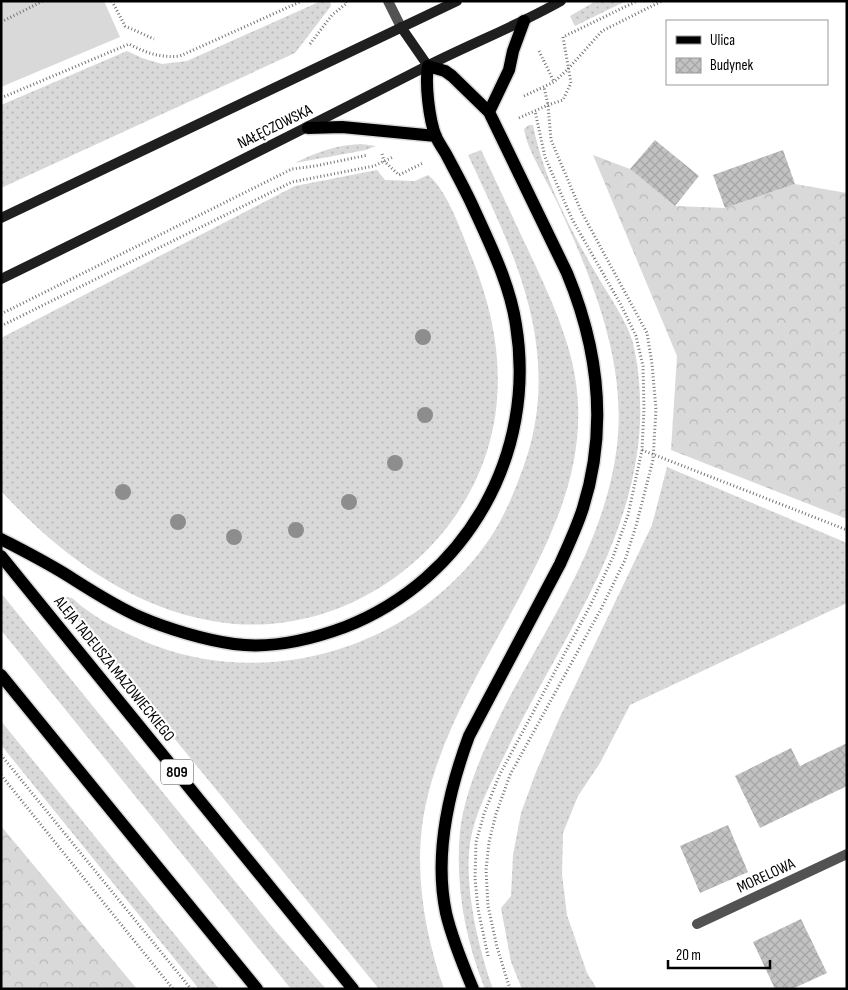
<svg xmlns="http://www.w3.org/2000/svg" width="848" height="990" font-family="'Sofia Sans Condensed',sans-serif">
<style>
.grass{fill:url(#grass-dots)}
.forest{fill:url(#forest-crowns)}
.garden{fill:#d9d9d9}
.building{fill:url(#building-cross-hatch)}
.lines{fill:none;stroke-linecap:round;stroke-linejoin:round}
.primary-casing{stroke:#dbdbdb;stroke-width:15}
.path{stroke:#747474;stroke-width:3;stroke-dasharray:1 2.5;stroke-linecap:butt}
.street{stroke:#525252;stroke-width:10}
.secondary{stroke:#1f1f1f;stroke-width:10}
.primary{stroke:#000;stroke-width:12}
.tree{fill:#8d8d8d}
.labels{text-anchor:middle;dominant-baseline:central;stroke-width:4.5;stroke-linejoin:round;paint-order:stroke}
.shield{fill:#fff;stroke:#4c4c4c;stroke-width:1}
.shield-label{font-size:15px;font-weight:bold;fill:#000}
.street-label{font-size:16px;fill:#000;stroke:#fff}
</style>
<defs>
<pattern id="grass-dots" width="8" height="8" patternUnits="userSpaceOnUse" patternTransform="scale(1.25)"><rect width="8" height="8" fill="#d9d9d9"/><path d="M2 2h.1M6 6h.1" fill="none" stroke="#b8b8b8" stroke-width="1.8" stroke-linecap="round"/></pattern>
<pattern id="forest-crowns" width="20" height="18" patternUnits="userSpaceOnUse" patternTransform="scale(1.25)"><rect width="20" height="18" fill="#d9d9d9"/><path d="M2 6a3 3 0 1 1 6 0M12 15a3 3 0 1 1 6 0" fill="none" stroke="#b8b8b8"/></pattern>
<pattern id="building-cross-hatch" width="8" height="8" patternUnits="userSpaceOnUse" patternTransform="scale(1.25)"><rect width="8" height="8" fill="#c2c2c2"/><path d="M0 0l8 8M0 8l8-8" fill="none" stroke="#a5a5a5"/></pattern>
</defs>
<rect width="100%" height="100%" fill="#fff"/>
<!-- grass -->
<path class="grass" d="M 321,1 L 330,1 L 331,6 L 295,53 L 1,188 L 1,105 L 127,51 L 142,58 L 162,64 L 187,61 Z
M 596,1 L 626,1 L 575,26 L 570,16 Z
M 529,125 L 533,125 C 543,176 568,225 594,270 C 605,290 626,319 632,340 C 639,363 641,398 640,423 C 634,545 559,642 508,748 C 494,778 475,810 470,843 C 464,887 478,947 493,989 L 485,989 C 465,939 455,885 460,831 C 465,788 489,737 509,698 C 552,618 606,539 617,446 C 627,360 591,276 556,200 C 546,179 527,150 524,129 Z
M 361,144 L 376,146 L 366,150 L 295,163 C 317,152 336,145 361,144 Z
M 481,150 C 498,185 514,220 531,256 C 553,303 576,352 578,404 C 581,470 556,527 527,583 C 491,653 445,722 427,799 C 412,861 423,929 444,989 L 379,989 L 67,607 L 64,600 L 67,597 L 72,598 C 96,620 126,634 156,646 C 278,691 423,643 494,532 C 505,514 513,495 520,476 C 530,451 536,425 538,399 C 544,309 505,235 468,155 Z
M 377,170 L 385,180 L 415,181 L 428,175 C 447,189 463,236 472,258 C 490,303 501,350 497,399 C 487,538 351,646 212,621 C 128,606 58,553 1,491 L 1,338 L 295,186 Z
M 667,467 L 847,543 L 847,603 L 630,705 L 600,763 L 578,796 L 563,833 L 562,874 L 567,915 L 587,973 L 597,989 L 522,989 L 511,962 L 501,908 L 511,896 L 513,855 L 521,813 L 536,772 L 559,719 L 652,525 Z
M 1,593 L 273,928 L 326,989 L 291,989 L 1,630 Z
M 1,721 L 219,989 L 199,989 L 1,745 Z"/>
<!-- forest -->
<path class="forest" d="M 593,155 L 630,169 L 675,206 L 725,208 L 795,184 L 847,193 L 847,519 L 671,450 L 677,356 Z
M 1,826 L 137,989 L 1,989 Z"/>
<!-- garden -->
<path class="garden" d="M 1,1 L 104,1 L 120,37 L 1,87 Z"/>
<!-- building -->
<path class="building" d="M 655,140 L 699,176 L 675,206 L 630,169 Z
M 783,150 L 795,184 L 725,208 L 713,175 Z
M 847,743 L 847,786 L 760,828 L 735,776 L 791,748 L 800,766 Z
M 728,825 L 748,872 L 700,893 L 680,846 Z
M 801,919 L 827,973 L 792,989 L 775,989 L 753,942 Z"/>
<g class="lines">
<defs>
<path id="primary" d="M 489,112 L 509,70 L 513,51 L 524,21
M 308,128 L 342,127 L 436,136
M 1,539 C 26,552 50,564 73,579 C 95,593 117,607 140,617 C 168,629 205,640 234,644 C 271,649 310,640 345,627 C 467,579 537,454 516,325 C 510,285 491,246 474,209 C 466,191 456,173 446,154 C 443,149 439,143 436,137 C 429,120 425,83 428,66 L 445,71 L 452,76 L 489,112 L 567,273 C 599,350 608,428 583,508 C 577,527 568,546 560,564 L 469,736 C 449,790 434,856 446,913 C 452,939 463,965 473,989
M 1,556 L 353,989
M 1,675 L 257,989"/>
</defs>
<!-- primary casing -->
<use href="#primary" class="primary-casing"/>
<!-- path -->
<path class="path" d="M 112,1 L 125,26 L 154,39
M 1,22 L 43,1
M 310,44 L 332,15 L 347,3 L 346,1
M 539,51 L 554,82
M 524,96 L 554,82 L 569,68 L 602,31 L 662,1
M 1,98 L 129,44 C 146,53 160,58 180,56 L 302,1
M 519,118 L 548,105 L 563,100 L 571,83 L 563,37 L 637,1
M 382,154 L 384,161 L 399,175 L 423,163
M 1,314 L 292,169 L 315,166 L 368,155
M 1,326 L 292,182 L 374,166 L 393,157
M 642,450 L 847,530
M 1,755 L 191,989
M 1,775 L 173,989
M 488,956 L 478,909 L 475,878 L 476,842 L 484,814 L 499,776 L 590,606 L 613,557 L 628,515 L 642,450 L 644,409 L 643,366 L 636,336 L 621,305 L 572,219 L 545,157 L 535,111
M 510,989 L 497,947 L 488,906 L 486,870 L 489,842 L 496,814 L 510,775 L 601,609 L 625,560 L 636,526 L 653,460 L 656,409 L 652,364 L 647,333 L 581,211 L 551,140 L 548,105 L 544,87"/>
<!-- street -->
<path class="street" d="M 388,1 L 401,27
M 697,924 L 847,854"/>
<!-- secondary -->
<path class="secondary" d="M 401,27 L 428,66
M 1,218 L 457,1
M 1,279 C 143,210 284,139 425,67 C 470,44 517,26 561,1"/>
<!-- primary -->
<use href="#primary" class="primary"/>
</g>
<!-- trees -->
<g class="tree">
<circle cx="423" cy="337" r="8"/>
<circle cx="425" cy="415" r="8"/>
<circle cx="395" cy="463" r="8"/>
<circle cx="123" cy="492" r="8"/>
<circle cx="349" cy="502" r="8"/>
<circle cx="178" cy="522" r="8"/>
<circle cx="296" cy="530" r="8"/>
<circle cx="234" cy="537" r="8"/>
</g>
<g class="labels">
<!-- shield labels -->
<rect class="shield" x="161" y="759.5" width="32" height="25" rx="4"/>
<g class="shield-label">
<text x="177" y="772">809</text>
</g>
<!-- street labels -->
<g class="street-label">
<text transform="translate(275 127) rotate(-26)">NAŁĘCZOWSKA</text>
<text transform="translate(114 669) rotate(51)">ALEJA TADEUSZA MAZOWIECKIEGO</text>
<text transform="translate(766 876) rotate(-25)">MORELOWA</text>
</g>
</g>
<!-- border -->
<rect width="848" height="990" fill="none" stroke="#000000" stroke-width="5"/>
<!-- legend -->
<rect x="666" y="20" width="162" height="65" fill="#ffffff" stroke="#999999"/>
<rect x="676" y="36" width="25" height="8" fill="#000000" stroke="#999999"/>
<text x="710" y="45" font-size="15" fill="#000000">Ulica</text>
<rect x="676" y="58" width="25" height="15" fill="url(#building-cross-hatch)" stroke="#999999"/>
<text x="710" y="70" font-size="15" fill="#000000">Budynek</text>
<!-- scale -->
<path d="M668 960v8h102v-8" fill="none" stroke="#000000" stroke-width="2.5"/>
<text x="676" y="960" font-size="15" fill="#000000" stroke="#ffffff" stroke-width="4" paint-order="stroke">20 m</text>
</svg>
